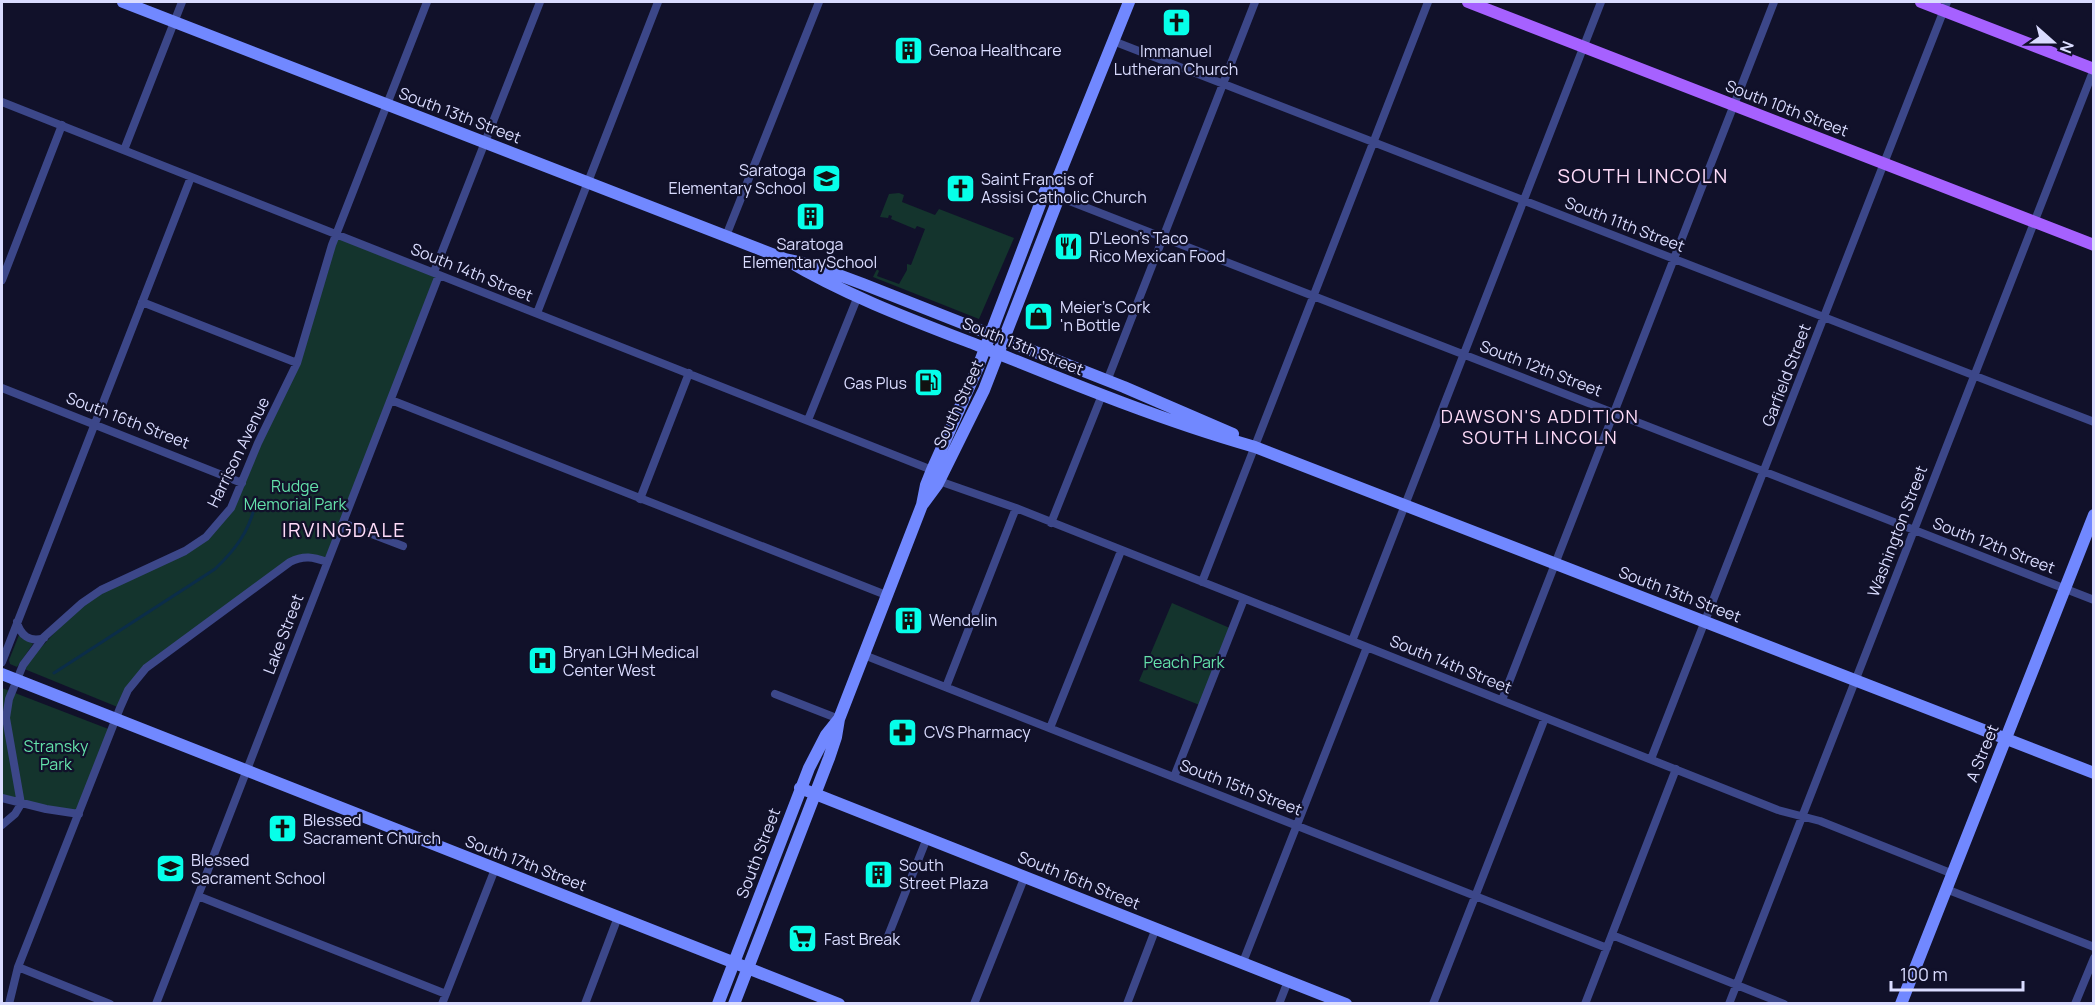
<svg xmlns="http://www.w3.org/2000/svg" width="2095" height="1005" font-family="Manrope,sans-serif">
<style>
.green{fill:#14342d}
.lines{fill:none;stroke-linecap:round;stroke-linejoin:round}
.stream{stroke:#0b2d49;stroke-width:3}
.minor{stroke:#3c4789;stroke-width:8}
.secondary{stroke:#7188ff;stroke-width:12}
.primary{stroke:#a661ff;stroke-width:12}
.labels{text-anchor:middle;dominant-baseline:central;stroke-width:4.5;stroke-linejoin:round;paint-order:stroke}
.poi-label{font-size:16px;fill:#dadcff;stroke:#11112a;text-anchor:start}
.street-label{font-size:16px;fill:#dadcff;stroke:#11112a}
.park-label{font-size:16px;fill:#64e1aa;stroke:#11112a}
.neighbourhood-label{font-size:18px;letter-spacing:1.5px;fill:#ffdcf9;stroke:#11112a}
.quarter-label{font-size:20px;letter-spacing:1.5px;fill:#ffdcf9;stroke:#11112a}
</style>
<rect width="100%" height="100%" fill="#11112a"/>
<!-- green -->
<path class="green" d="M 899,193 L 904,195 L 902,202 L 935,215 L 939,209 L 1014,238 L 979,319 L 873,277 L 877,269 L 879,271 L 877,276 L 899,284 L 907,270 L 907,264 L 911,265 L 925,229 L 917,226 L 915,229 L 891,219 L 892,216 L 889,215 L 888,218 L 880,217 L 889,194 Z
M 336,234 L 439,275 L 327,562 L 300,558 L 146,668 L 120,708 L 22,668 L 82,603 L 166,560 L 220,523 L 285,391 Z
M 1172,603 L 1232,629 L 1202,706 L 1139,681 Z
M 19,635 L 33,644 L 17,667 L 10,664 L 9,660 Z
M 2,688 L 111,730 L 79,814 L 2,798 Z"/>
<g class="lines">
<!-- stream -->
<path class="stream" d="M 54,673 L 215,569 C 235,550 249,532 255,505"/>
<!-- minor -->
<path class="minor" d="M 1113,41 L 2094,422
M 2,102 L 932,470
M 124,150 L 182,2
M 1054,195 L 2094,600
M 726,236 L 819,2
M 434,272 L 540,2
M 2,280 L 62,125
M 142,302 L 297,363
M 537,313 L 658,2
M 1107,381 L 1255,2
M 2,388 L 242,483
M 391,400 L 886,595
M 808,420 L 858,296
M 939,481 L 1016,508 L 1778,810 L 1820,821 L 1953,874
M 640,499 L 689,373
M 343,523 L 403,546
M 1051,523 L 1102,395
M 1202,582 L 1428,2
M 17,622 C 20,635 30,643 44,638
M 1352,641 L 1601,2
M 864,655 L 1607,948
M 2,662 L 191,177
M 946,687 L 1016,508
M 775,694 L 839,719
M 1502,700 L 1774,2
M 1050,728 L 1121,551
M 1651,759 L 1947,2
M 1174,777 L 1244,599
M 2,798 L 46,809 L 79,814
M 2,825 L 15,814 L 21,804 L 6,718 L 9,699 L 23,665 L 44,637 L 82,603 L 101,590 L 185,551 L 206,537 L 231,508 L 258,443 L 297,363 L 332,245 L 427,2
M 1946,889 L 2094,947
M 198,896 L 446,994
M 1612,935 L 1784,1004
M 888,936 L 927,838
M 1243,962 L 1367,647
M 18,967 L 110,1004
M 9,1004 L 18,967 L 120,708 L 128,690 L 146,668 L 290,562 C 304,555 313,557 327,562
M 156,1004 L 439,275
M 442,1004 L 495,869
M 585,1004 L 618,917
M 974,1004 L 1025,876
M 1127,1004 L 1156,928
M 1279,1004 L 1288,981
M 1433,1004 L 1545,718
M 1585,1004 L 1676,769
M 1729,1004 L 2094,69
M 2075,1004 L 2094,958"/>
<!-- secondary -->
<path class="secondary" d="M 123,2 L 785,259 L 812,265 L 863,284 L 1124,387 L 1233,434
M 785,259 C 845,295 912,320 977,345 C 1068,382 1160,420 1255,447 L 2094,773
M 923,504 L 937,485 L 984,390 L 1059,197 L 1058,178
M 2,674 L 839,1004
M 800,788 L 1346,1004
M 718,1004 L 809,768 L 826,735 L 838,720
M 734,1004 L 829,758 L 836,737 L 839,719 L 922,505 L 926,485 L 932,470 L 978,367 L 1045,191 L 1058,178 L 1129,2
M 1901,1004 L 2094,515"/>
<!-- primary -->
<path class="primary" d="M 1468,2 L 2094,245
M 1921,2 L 2094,69"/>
</g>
<!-- icons -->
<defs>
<symbol id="church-square" viewBox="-11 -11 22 22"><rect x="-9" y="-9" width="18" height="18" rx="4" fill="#06ffe9" stroke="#11112a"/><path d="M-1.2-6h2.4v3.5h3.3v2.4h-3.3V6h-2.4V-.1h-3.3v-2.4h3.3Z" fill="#111"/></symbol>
<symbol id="building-square" viewBox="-11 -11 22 22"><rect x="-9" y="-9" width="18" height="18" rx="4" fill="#06ffe9" stroke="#11112a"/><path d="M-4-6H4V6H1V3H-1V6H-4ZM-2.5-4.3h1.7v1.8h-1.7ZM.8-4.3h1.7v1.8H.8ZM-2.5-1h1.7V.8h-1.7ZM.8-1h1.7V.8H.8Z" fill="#111"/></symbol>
<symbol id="school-square" viewBox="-11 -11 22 22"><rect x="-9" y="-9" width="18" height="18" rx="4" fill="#06ffe9" stroke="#11112a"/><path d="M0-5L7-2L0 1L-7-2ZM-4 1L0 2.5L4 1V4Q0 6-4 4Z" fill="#111"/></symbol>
<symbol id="restaurant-square" viewBox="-11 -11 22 22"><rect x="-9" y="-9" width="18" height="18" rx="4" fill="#06ffe9" stroke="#11112a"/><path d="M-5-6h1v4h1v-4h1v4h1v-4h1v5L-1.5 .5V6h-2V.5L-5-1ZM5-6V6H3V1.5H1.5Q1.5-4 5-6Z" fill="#111"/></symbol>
<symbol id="shop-square" viewBox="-11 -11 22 22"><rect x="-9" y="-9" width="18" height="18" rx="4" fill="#06ffe9" stroke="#11112a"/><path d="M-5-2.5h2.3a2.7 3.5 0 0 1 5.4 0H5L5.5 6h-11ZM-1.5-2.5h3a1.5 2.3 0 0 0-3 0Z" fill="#111"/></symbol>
<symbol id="fuel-square" viewBox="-11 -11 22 22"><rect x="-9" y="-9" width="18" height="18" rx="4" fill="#06ffe9" stroke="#11112a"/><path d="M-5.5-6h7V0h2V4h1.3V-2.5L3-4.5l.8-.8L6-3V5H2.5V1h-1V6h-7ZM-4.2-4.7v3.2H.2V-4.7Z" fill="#111"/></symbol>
<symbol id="hospital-square" viewBox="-11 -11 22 22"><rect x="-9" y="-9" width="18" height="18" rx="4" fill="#06ffe9" stroke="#11112a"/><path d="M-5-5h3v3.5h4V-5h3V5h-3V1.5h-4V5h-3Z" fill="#111"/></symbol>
<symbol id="pharmacy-square" viewBox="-11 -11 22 22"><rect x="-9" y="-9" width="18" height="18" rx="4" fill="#06ffe9" stroke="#11112a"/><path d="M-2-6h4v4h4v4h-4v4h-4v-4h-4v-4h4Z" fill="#111"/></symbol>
<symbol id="supermarket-square" viewBox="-11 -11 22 22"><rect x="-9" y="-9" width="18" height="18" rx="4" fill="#06ffe9" stroke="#11112a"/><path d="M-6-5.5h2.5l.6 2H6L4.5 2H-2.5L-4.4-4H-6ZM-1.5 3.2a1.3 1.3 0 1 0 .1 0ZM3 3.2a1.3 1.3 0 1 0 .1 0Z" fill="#111"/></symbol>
</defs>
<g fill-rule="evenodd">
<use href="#church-square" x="1160" y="6" width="33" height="33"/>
<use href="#building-square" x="892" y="34" width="33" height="33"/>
<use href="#school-square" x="810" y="162" width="33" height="33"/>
<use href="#church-square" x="944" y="172" width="33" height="33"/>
<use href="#building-square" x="794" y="200" width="33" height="33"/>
<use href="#restaurant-square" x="1052" y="230" width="33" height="33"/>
<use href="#shop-square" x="1022" y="300" width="33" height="33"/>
<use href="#fuel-square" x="912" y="366" width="33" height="33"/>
<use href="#building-square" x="892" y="604" width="33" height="33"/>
<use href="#hospital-square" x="526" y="644" width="33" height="33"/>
<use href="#pharmacy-square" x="886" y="716" width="33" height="33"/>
<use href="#church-square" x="266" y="812" width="33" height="33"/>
<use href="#school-square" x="154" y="852" width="33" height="33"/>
<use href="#building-square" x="862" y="858" width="33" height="33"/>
<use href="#supermarket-square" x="786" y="922" width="33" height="33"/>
</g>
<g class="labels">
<!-- poi labels -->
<g class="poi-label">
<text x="929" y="50">Genoa Healthcare</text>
<text x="1176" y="51" text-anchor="middle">Immanuel<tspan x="1176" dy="18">Lutheran Church</tspan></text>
<text x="806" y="170" text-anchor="end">Saratoga<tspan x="806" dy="18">Elementary School</tspan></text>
<text x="981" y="179">Saint Francis of<tspan x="981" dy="18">Assisi Catholic Church</tspan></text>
<text x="1089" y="238">D'Leon's Taco<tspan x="1089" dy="18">Rico Mexican Food</tspan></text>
<text x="810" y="244" text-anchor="middle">Saratoga<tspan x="810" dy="18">ElementarySchool</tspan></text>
<text x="1060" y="307">Meier's Cork<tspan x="1060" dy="18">'n Bottle</tspan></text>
<text x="907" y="383" text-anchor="end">Gas Plus</text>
<text x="929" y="620">Wendelin</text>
<text x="563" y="652">Bryan LGH Medical<tspan x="563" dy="18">Center West</tspan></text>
<text x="924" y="732">CVS Pharmacy</text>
<text x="303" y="820">Blessed<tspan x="303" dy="18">Sacrament Church</tspan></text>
<text x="191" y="860">Blessed<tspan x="191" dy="18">Sacrament School</tspan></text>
<text x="899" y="865">South<tspan x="899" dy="18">Street Plaza</tspan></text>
<text x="824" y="939">Fast Break</text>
</g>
<!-- street labels -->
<g class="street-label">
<text transform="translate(1787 108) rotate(21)">South 10th Street</text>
<text transform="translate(460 115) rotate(21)">South 13th Street</text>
<text transform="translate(1625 224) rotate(21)">South 11th Street</text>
<text transform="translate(472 272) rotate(22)">South 14th Street</text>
<text transform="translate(1023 346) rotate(22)">South 13th Street</text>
<text transform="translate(1541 368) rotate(21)">South 12th Street</text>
<text transform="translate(1786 375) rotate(-69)">Garfield Street</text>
<text transform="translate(958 404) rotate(-65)">South Street</text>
<text transform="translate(128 420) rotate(21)">South 16th Street</text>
<text transform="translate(238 452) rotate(-64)">Harrison Avenue</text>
<text transform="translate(1897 531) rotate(-69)">Washington Street</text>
<text transform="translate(1994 545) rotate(21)">South 12th Street</text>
<text transform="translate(1680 594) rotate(21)">South 13th Street</text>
<text transform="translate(283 634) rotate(-69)">Lake Street</text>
<text transform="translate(1451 664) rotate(22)">South 14th Street</text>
<text transform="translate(1982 753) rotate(-68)">A Street</text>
<text transform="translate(1241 787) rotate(21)">South 15th Street</text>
<text transform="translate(758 853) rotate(-69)">South Street</text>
<text transform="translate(526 863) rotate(21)">South 17th Street</text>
<text transform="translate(1079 880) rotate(22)">South 16th Street</text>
</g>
<!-- park labels -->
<g class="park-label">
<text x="295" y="486">Rudge<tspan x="295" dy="18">Memorial Park</tspan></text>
<text x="1184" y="662">Peach Park</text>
<text x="56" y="746">Stransky<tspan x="56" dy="18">Park</tspan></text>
</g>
<!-- neighbourhood labels -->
<g class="neighbourhood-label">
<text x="1540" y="416">DAWSON'S ADDITION<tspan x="1540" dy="21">SOUTH LINCOLN</tspan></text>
</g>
<!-- quarter labels -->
<g class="quarter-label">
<text x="1643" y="175">SOUTH LINCOLN</text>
<text x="344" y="529">IRVINGDALE</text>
</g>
</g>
<!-- border -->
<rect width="2095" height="1005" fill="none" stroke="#dadcff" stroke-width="6"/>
<!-- north arrow -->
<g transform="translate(2053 42) rotate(111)" stroke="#11112a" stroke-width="4.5" paint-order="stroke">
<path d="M0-4.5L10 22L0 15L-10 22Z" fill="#dadcff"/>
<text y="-9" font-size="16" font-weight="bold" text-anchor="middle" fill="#dadcff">N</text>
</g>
<!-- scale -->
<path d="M1891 981v9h132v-9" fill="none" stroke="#dadcff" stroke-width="3"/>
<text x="1900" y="981" font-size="18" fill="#dadcff" stroke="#11112a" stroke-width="4.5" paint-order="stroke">100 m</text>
</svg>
